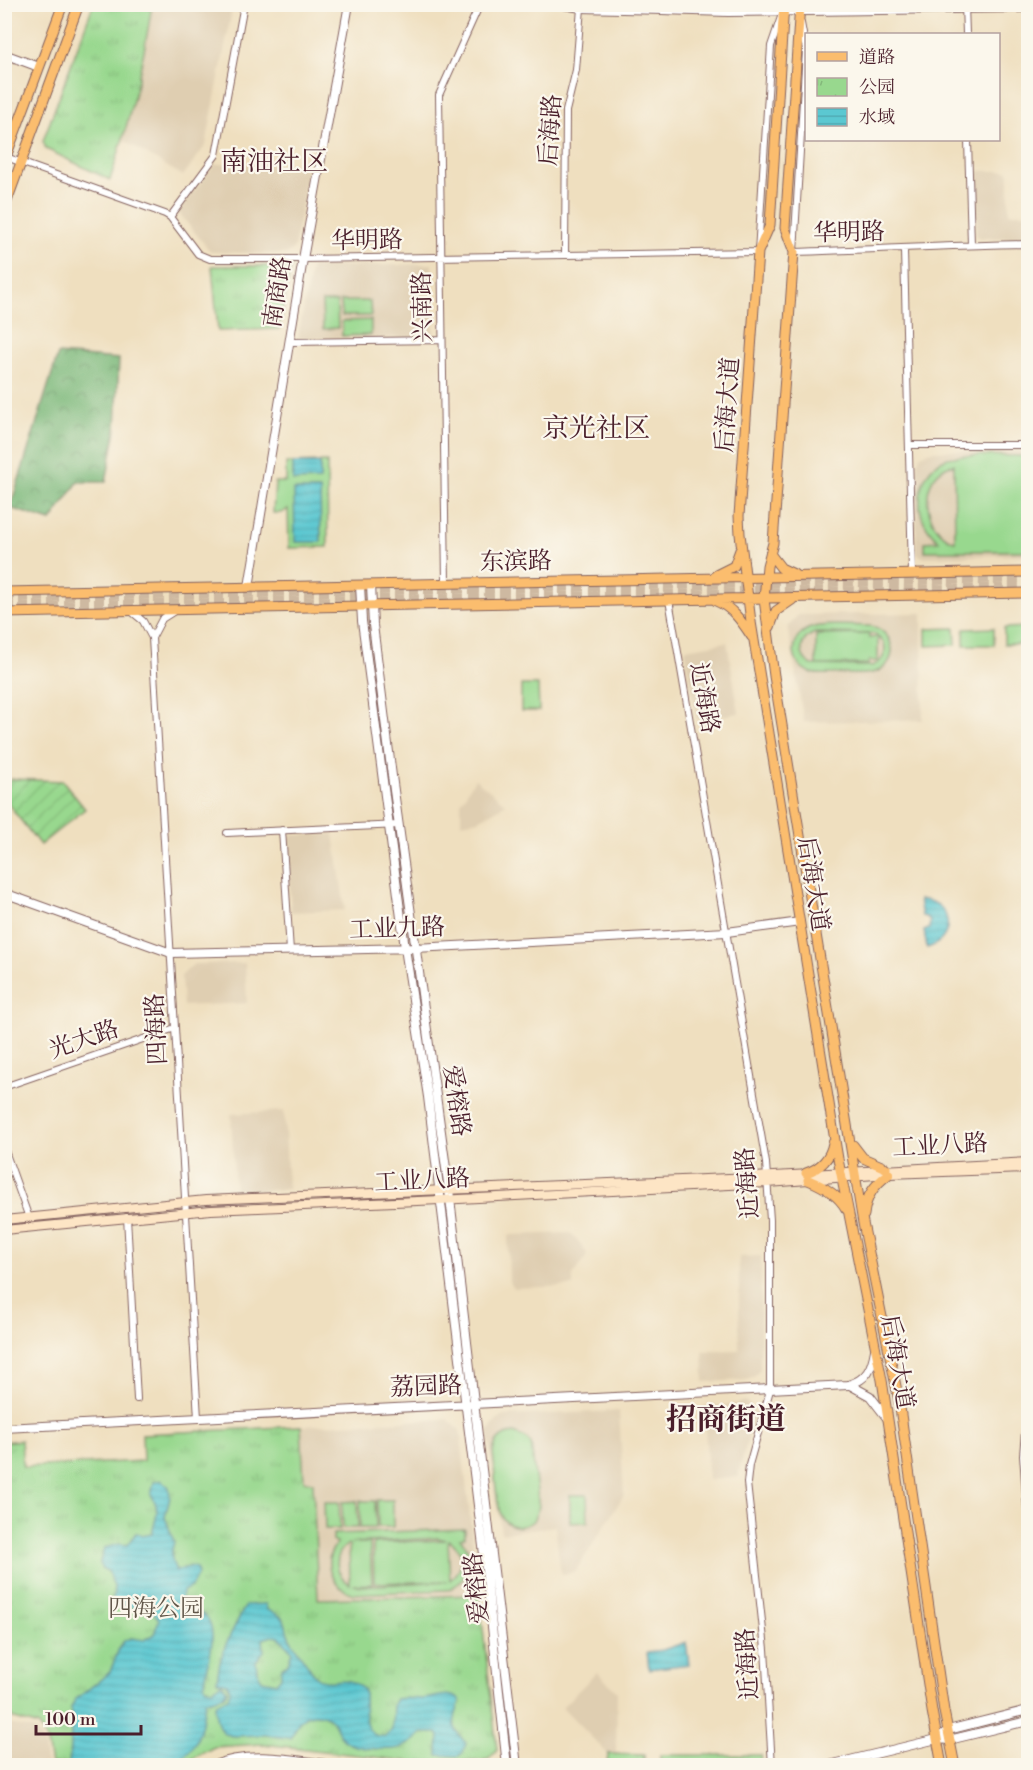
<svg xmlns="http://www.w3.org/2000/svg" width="1033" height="1770" font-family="'Libre Bodoni','Noto Serif SC',serif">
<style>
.built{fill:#dfceb1}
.grass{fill:#98d88e;stroke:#717c5c;stroke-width:1.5;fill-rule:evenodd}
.forest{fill:url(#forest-crowns);stroke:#626c52;stroke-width:1.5}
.park{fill:url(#park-tufts);stroke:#717c5c;stroke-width:1.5}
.garden{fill:url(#garden-furrows);stroke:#717c5c;stroke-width:1.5}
.water{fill:url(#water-rules);stroke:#52747e;stroke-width:1.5;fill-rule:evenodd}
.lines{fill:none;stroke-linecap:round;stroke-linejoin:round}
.motorway-tunnel{stroke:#ceb9a1;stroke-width:10;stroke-dasharray:10 5;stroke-linecap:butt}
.minor-casing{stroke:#84625f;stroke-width:8}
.tertiary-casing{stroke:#84625f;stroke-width:10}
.secondary-casing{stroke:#84625f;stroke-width:10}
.primary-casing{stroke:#84625f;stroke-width:11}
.minor{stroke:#fff;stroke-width:6}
.tertiary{stroke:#fff;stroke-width:8}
.secondary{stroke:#fde5c5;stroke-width:8}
.primary{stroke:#fbbd6e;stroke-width:9}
.labels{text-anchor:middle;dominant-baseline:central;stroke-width:4.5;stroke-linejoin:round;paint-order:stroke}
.street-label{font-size:24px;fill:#4a1f2b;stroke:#fbf7ec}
.park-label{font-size:24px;fill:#615649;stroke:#fbf7ec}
.quarter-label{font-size:27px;fill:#4a1f2b;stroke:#fbf7ec}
.district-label{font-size:30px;font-weight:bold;fill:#4a1f2b;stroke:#fbf7ec}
</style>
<defs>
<pattern id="forest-crowns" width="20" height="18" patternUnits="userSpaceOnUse" patternTransform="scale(1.5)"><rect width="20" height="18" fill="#7ab879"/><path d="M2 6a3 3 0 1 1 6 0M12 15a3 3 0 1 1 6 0" fill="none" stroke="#669563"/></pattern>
<pattern id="park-tufts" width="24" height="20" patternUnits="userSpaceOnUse" patternTransform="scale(1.5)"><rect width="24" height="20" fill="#98d88e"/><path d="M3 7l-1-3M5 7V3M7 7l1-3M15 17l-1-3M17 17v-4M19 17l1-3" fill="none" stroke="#84b97b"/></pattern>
<pattern id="garden-furrows" width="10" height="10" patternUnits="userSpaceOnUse" patternTransform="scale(1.5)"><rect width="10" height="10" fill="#98d88e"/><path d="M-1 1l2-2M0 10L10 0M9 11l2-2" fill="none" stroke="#84b97b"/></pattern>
<pattern id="water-rules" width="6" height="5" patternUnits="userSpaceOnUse" patternTransform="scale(1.5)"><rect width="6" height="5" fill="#5bc8d1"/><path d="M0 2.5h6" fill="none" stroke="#51abb4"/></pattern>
</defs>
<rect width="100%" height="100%" fill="#fbf7ec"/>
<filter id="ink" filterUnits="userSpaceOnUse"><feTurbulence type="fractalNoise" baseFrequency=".0167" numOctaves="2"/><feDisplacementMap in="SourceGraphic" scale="12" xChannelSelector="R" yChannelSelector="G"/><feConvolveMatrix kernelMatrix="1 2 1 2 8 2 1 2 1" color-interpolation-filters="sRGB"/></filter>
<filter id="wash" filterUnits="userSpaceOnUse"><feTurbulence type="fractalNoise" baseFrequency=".008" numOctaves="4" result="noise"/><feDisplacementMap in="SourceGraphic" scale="24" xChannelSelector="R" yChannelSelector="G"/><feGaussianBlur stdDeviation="1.35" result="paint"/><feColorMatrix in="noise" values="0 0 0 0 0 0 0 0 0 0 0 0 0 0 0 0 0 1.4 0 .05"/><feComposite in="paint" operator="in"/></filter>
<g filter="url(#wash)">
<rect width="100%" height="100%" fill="#efdfbf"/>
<!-- built -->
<path class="built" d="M 152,5 L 233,5 L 206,145 L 183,176 L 123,140 L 140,69 Z
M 215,164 L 297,165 L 308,171 L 294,248 L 291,251 L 286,254 L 211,252 L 178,212 Z
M 975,171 L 1009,171 L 1009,213 L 1028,213 L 1028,238 L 980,238 L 976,235 Z
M 432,264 L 434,337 L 298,339 L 311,267 Z
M 1028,449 L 1028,555 L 922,557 L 916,552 L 917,463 L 921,455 L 931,451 Z
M 922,613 L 923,720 L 804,722 L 788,627 L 798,615 Z
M 727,642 L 739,713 L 697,720 L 685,649 Z
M 475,779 L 506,804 L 479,820 L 461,823 L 461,802 Z
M 334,834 L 345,910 L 291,912 L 287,838 L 291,835 Z
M 245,963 L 247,1003 L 183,1006 L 181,976 L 194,964 Z
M 284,1111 L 288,1189 L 235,1192 L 231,1114 Z
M 571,1233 L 587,1253 L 585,1259 L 573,1276 L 573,1286 L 514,1288 L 509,1282 L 508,1237 L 511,1235 Z
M 761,1256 L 760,1369 L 754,1377 L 747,1380 L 704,1382 L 703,1351 L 739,1350 L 739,1257 Z
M 746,1401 L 755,1412 L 754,1418 L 739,1471 L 739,1477 L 708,1480 L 704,1406 L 730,1405 Z
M 619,1411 L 624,1495 L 575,1572 L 561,1574 L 555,1526 L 501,1533 L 488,1431 L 501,1416 Z
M 447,1419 L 460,1430 L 479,1595 L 318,1599 L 313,1482 L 304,1482 L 301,1426 Z
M 597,1672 L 617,1692 L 616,1754 L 608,1754 L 562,1707 Z
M 5,1723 L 36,1730 L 44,1743 L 47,1765 L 5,1765 Z"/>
<!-- grass -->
<path class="grass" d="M 341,301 L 370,301 L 371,316 L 342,316 Z
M 322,302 L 337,302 L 338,328 L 323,329 Z
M 371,320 L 371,335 L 342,336 L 342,321 Z
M 1028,456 L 1028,551 L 925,551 L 925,542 L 939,541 C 925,529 918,515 920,496 C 921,481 930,465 945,459 C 959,453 1010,456 1028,456 ZM 954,464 L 955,541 L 954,541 C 922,529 916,474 954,464 Z
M 327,462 L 328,547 L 289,548 L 288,509 L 282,513 L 273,513 L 275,482 L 286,482 L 286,463 Z
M 871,626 C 892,630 901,658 880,670 C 868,677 848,673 834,674 C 825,674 815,676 807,671 C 790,663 790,639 806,630 C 819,622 855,626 871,626 ZM 815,633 L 875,634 L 884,643 C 887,654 882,663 871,666 L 812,665 C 797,656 799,639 815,633 Z
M 1028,627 L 1028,644 L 1004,644 L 1004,628 Z
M 955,628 L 956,645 L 926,646 L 926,629 Z
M 994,628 L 994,645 L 964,645 L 964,629 Z
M 869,634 L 869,638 L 878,637 L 878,661 L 869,661 L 869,664 L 816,665 L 816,635 Z
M 521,685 L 538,685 L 539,711 L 521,711 Z
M 514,1433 L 526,1438 L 531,1444 L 539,1507 L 533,1521 C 523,1529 507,1529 501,1515 C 495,1502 495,1469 493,1453 C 494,1441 502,1434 514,1433 Z
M 570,1495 L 587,1495 L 588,1522 L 570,1523 Z
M 377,1500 L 393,1500 L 393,1527 L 378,1527 Z
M 357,1501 L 358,1528 L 343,1528 L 342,1502 Z
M 360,1501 L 375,1501 L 376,1528 L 360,1528 Z
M 324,1502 L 339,1502 L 340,1529 L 325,1529 Z
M 465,1529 L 465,1537 L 460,1538 C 477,1556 470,1581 447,1590 L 354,1594 C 330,1587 321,1562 337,1543 L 333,1542 L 333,1534 ZM 438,1538 L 446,1540 L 373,1543 L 374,1583 L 447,1581 L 360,1586 L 353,1585 L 372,1584 L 370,1543 L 351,1543 ZM 448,1540 C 465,1549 465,1569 450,1580 ZM 348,1544 L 349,1545 L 350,1584 C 334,1574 333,1555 348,1544 Z"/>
<!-- forest -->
<path class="forest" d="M 58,354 L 119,359 L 116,429 L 106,482 L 78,482 L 51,521 L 10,508 Z"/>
<!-- park -->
<path class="park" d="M 93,5 L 152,5 C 143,64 129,123 110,180 L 46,149 L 43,141 Z
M 212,266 L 291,266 L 279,329 L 218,331 Z
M 301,1426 L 304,1481 L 313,1482 L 318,1599 L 479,1595 L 497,1750 L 489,1759 L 479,1761 L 416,1762 L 263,1744 L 214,1747 L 181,1765 L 51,1765 L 47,1742 L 39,1726 L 11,1718 L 5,1688 L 4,1442 L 21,1440 L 23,1467 L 143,1461 L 142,1434 Z
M 608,1754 L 644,1755 L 644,1765 L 607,1765 Z
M 660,1755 L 761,1755 L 760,1762 L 755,1765 L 660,1766 Z"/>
<!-- garden -->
<path class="garden" d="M 12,779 L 63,781 L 85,809 L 40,845 L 5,800 L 5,785 Z"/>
<!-- water -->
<path class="water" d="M 293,463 L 320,463 L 320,480 L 293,481 Z
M 294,490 L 320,490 L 321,542 L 295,542 Z
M 919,900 C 951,898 959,939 927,948 L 924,931 L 929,929 L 930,921 L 927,917 L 922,916 Z
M 161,1480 L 169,1487 L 170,1497 L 165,1517 L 174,1542 C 170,1554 171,1559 176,1571 L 191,1566 L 196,1568 L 198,1574 L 191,1587 L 183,1591 L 181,1597 L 184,1605 C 190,1610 199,1611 205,1616 C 220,1628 207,1668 204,1685 L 206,1688 L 213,1689 L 222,1683 L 227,1690 L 224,1695 L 205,1701 C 203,1728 197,1758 167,1764 C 157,1766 148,1762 139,1766 L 69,1765 L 71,1731 L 71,1708 L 75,1700 L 110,1672 L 120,1646 L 124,1641 L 131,1638 L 144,1640 L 154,1634 L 159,1620 C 152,1607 146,1609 133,1607 C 126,1606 120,1603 113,1601 L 114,1586 L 108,1571 L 101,1568 L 100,1562 L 104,1548 L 119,1544 L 127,1545 L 136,1533 L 142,1536 L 152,1534 C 156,1516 161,1511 151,1494 L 154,1482 Z
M 266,1604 L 267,1610 C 272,1612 280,1614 283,1619 C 287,1624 286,1631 289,1636 C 290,1640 315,1677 318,1678 C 332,1688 347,1670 364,1691 C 365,1706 360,1739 385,1736 L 392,1730 L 393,1704 L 396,1699 C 405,1697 412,1699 421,1699 C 436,1699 446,1690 460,1700 C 455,1720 448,1725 466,1743 L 463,1753 L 458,1756 L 438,1755 L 439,1736 L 437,1733 L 422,1733 C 403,1753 391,1750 366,1748 C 357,1747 347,1745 341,1737 C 337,1732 337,1725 332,1721 C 324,1712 307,1711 299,1722 C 296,1727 294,1733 290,1738 C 282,1738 274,1736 266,1735 C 236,1734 216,1747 215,1704 L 228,1697 L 230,1690 L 227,1683 L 217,1681 C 220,1649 232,1632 246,1605 ZM 272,1636 L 279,1637 L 292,1651 L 288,1664 L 281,1668 L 281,1677 L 276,1683 L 262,1680 L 257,1671 L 256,1661 L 264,1651 L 263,1639 Z
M 686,1642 L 689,1664 L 649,1669 L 647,1652 L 663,1650 Z"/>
</g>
<g filter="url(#ink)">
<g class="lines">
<!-- motorway-tunnel -->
<path class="motorway-tunnel" d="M 4,597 L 1028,578
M 4,605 L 1028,587"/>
<defs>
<path id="minor" d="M 965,4 L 966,34
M 801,23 L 806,50 L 794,252 C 872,250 950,245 1028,244
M 968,140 L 971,245
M 6,157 L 165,214 L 170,217 L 198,254 L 210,259 L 303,259 L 758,252 L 771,46 L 781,17
M 170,217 L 216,155 L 244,4
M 904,250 L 912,573
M 565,255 L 566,111 L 576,70 L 581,8
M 290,342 L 442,340
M 909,445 L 1028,445
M 446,583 L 439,95 L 480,4
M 669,600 L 766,1163 L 770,1220 L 770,1390 L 749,1465 L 747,1483 L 765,1649 L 772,1766
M 132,612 L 143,621 L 152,638 L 198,1418
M 152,638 L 162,619 L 173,612
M 282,830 L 290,951
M 227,833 L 399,825
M 4,1087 L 175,1028
M 4,1148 L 29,1218
M 127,1217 L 137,1399"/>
<path id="tertiary" d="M 558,4 L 581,8 L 664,10
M 724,7 L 782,4
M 661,10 L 728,12 L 1028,8
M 4,54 L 39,67
M 360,585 L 362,621 L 405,948 L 428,1097 L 486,1571 L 507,1766
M 371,585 L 373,625 L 392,776 L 449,1190 L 517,1766
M 249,587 L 303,259 L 349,4
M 4,893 L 171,953 L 415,948 L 727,932 L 800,922
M 850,1385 L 870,1396 L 887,1418
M 1028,1408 L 1024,1455 L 1028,1509
M 4,1428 L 848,1385 C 867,1380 872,1368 875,1350
M 937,1739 L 948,1730 L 1028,1710
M 211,1766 C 252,1749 298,1761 340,1766
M 825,1766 L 937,1739 L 949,1740 L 1028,1721"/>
<path id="secondary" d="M 4,1220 L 206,1200 L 753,1177 L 1028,1162
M 4,1230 L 211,1210 L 440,1200 L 768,1183 L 889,1174 L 1028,1169"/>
<path id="primary" d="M 784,4 L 770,225 L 758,252 L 739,516 L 740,534 L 751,622 L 838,1159 L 882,1380 L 932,1711 L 942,1766
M 800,4 L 785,228 L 794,252 L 773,543 L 767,566 L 764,599 L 774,676 L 863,1223 L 899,1401 L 944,1711 L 955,1766
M 4,162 L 63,4
M 4,209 L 79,4
M 771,555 L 781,568 L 794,574
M 716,575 L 734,566 L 740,550
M 4,592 L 1028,572
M 716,601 C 733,608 742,622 752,637
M 4,613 L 1028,593
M 770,627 L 776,611 L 792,600
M 853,1145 L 863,1158 L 886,1168
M 806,1173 C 821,1168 830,1159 833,1143
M 808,1180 C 823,1186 838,1194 846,1209
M 864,1215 C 866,1196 874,1185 889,1174"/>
</defs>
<!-- minor casing -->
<use href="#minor" class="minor-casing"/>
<!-- tertiary casing -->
<use href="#tertiary" class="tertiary-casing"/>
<!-- secondary casing -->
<use href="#secondary" class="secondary-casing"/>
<!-- primary casing -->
<use href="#primary" class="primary-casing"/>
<!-- minor -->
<use href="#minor" class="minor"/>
<!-- tertiary -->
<use href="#tertiary" class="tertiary"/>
<!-- secondary -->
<use href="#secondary" class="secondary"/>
<!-- primary -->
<use href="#primary" class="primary"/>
</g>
</g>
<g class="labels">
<!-- street labels -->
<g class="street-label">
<text transform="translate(551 130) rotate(-86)">后海路</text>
<text transform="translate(849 233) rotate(-1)">华明路</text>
<text transform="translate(367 241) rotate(-1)">华明路</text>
<text transform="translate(278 292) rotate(-81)">南商路</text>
<text transform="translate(423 307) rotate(-91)">兴南路</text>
<text transform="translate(728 405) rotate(-86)">后海大道</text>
<text transform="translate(516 562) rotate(-1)">东滨路</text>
<text transform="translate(704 698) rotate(80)">近海路</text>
<text transform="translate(813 884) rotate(81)">后海大道</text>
<text transform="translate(397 929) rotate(-2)">工业九路</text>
<text transform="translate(157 1029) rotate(-93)">四海路</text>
<text transform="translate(84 1040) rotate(-19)">光大路</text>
<text transform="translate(456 1101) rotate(82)">爱榕路</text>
<text transform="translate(940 1146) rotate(-3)">工业八路</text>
<text transform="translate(422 1181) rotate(-3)">工业八路</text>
<text transform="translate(748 1183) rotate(-95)">近海路</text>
<text transform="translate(897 1362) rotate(80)">后海大道</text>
<text transform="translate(426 1387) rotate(-2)">荔园路</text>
<text transform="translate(477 1588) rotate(-96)">爱榕路</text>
<text transform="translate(748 1664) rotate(-94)">近海路</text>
</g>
<!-- park labels -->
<g class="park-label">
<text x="156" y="1609">四海公园</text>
</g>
<!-- quarter labels -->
<g class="quarter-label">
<text x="274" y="162">南油社区</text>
<text x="596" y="429">京光社区</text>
</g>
<!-- district labels -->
<g class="district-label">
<text x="726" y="1420">招商街道</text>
</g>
</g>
<!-- margin -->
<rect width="1033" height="1770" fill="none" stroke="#fbf7ec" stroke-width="24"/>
<!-- legend -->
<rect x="805" y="33" width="195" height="108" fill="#fbf7ec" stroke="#b4a19f" stroke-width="1.5"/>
<rect x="817" y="52" width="30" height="9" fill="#fbbd6e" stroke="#b4a19f" stroke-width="1.5"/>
<text x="859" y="63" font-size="18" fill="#4a1f2b">道路</text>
<rect x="817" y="78" width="30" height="18" fill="url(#park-tufts)" stroke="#b4a19f" stroke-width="1.5"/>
<text x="859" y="93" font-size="18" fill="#4a1f2b">公园</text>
<rect x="817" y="108" width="30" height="18" fill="url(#water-rules)" stroke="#b4a19f" stroke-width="1.5"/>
<text x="859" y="123" font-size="18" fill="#4a1f2b">水域</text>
<!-- scale -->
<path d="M36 1725v9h105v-9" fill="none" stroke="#4a1f2b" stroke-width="3"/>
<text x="45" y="1725" font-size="18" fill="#4a1f2b" stroke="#fbf7ec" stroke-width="4.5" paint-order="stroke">100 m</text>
</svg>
